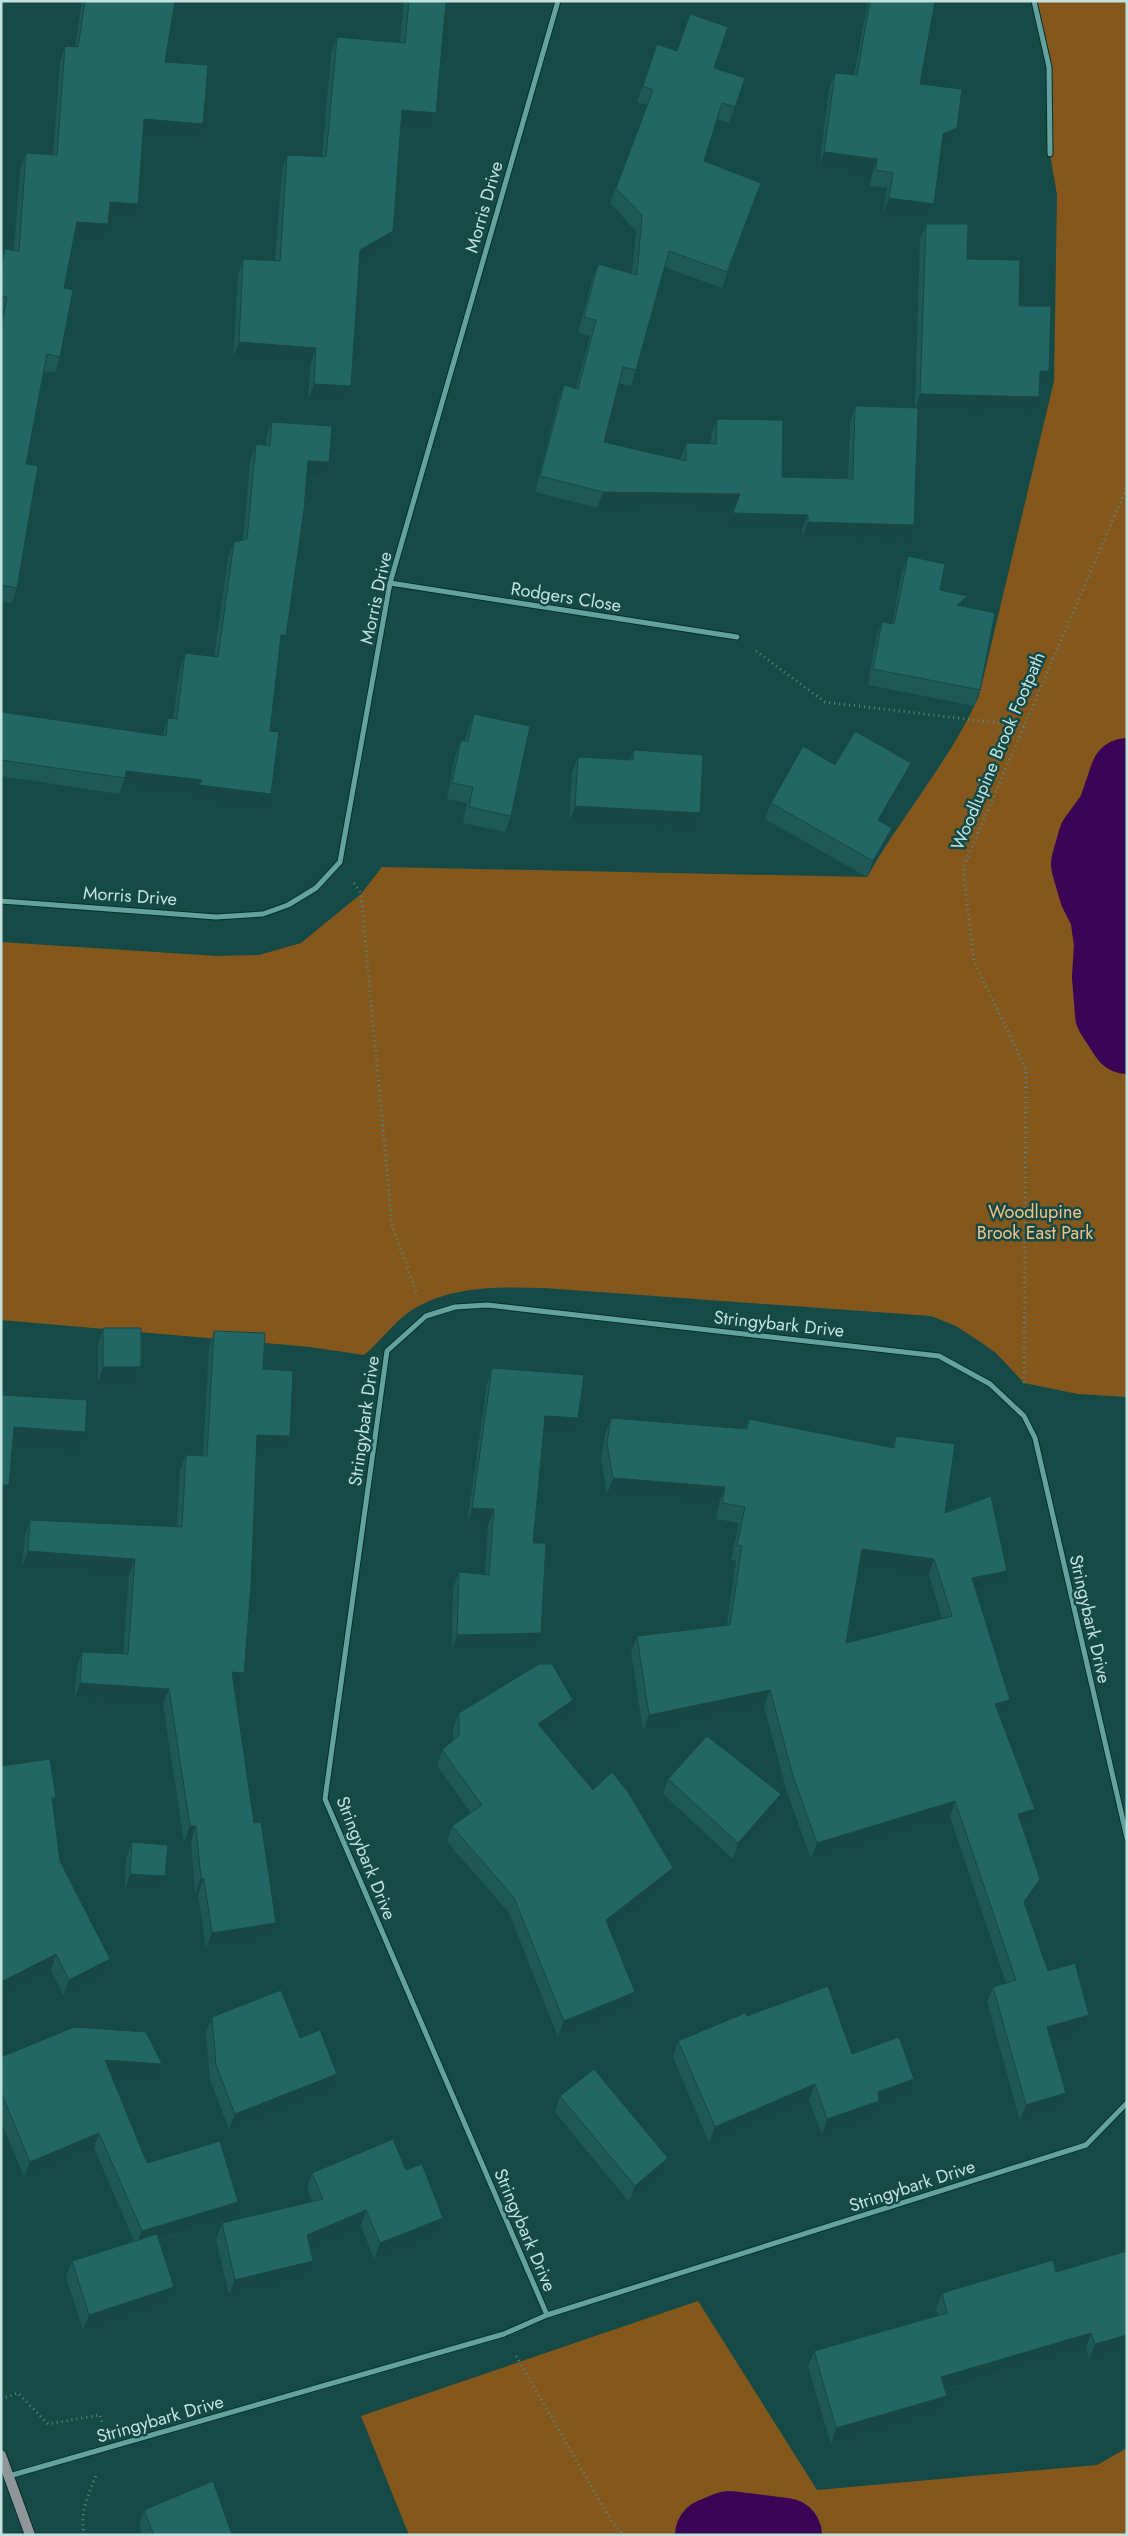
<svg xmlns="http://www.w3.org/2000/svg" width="1128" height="2536" font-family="Jost,sans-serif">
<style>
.green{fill:#84581d}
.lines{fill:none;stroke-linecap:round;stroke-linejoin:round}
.river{stroke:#3b0556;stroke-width:74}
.minor-casing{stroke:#092e2c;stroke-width:7}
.secondary-casing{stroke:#092e2c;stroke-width:12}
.path{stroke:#598582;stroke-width:3;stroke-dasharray:1 4;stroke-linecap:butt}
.minor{stroke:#62a39f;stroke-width:5}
.secondary{stroke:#90959a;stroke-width:10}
.wall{fill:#1e5956;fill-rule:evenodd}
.shaded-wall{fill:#184846}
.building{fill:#236764;stroke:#184846;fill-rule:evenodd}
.labels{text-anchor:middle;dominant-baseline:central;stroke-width:5;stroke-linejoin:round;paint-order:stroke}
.street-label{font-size:18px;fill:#c2e2df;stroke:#164a47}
.park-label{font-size:18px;fill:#f5c286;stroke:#164a47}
</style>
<rect width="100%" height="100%" fill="#164a47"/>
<!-- green -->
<path class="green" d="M 1031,1 L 1127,1 L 1127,1397 L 1078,1394 L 1024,1383 L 996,1353 L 982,1343 L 956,1326 L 931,1316 L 544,1288 C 497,1287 450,1285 409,1312 C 392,1324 380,1342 364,1355 L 310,1347 L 1,1320 L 1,942 L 217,956 L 259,955 L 301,943 L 361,894 L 382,867 L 867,877 C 902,815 950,761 979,696 L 1054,381 L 1057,195 L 1050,154 L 1049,67 Z
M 698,2301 L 817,2490 L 1097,2465 L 1127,2448 L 1127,2535 L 409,2535 L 361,2416 Z"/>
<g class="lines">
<!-- river -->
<path class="river" d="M 1127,775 L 1114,813 L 1095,839 L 1088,864 L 1096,892 L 1107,914 L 1111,944 L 1109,977 L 1112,1014 L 1127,1037
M 712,2535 L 729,2528 L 785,2535"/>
<defs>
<path id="minor" d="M 1034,1 L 1049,67 L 1050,154
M 390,583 L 737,637
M 1,901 L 216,917 L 263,914 L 288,905 L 316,888 L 340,862 L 390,583 L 558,1
M 547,2315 L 325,1799 L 387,1351 L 426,1316 L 455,1307 L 487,1305 L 939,1356 L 990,1384 L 1024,1416 L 1035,1438 L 1127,1838
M 9,2476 L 504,2334 L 547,2315 L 1086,2145 L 1127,2103"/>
<path id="secondary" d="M 1,2455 L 30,2535"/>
</defs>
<!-- minor casing -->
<use href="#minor" class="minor-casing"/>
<!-- secondary casing -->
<use href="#secondary" class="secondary-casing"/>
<!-- path -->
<path class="path" d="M 756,651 L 825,702 L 1024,726
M 354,883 L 361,894 L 392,1225 L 417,1294
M 1024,1383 L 1026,1069 L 974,961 L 963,868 L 1127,487
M 516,2356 L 612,2522 L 624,2535
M 1,2399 L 18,2393 L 48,2424 L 100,2415 L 103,2425
M 85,2535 C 78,2518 89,2492 96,2476"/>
<!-- minor -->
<use href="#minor" class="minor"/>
<!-- secondary -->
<use href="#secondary" class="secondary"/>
</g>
<!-- wall -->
<path class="wall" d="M 82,1 L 175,1 L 165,62 L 203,124 L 197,139 L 143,135 L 138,204 L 132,220 L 108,218 L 102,240 L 74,238 L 64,288 L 60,357 L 55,373 L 44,371 L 26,464 L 17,588 L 12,603 L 1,602 L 1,260 L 5,249 L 14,250 L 20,169 L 26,153 L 53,155 L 60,62 L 65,46 L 75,47 Z
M 404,1 L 446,1 L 430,128 L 401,126 L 393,231 L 387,247 L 359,263 L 351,386 L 345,402 L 308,400 L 311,363 L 233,358 L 238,275 L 243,259 L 275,261 L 282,170 L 287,155 L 322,157 L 331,53 L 337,37 L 400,42 Z
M 868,1 L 935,1 L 920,84 L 957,128 L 952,144 L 941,148 L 934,204 L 928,220 L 883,214 L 887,188 L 870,186 L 872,175 L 819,168 L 829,89 L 835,73 L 854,75 Z
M 690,14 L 714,68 L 745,78 L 729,123 L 717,119 L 704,161 L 761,183 L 722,288 L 664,267 L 636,370 L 631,386 L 619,383 L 604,442 L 680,460 L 686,443 L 711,444 L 711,435 L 717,419 L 782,477 L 848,478 L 850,422 L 855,406 L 915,408 L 920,240 L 926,224 L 1019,306 L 1049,371 L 1043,387 L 1039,387 L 1039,397 L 1034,412 L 918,410 L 909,541 L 802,537 L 802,530 L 727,529 L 734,509 L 597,508 L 535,492 L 558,401 L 564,385 L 576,388 L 590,336 L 578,333 L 592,280 L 598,264 L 632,274 L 636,231 L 610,203 L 647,105 L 637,102 L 657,44 L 677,51 Z
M 272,422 L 329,462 L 324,478 L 307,477 L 286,636 L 280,651 L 279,651 L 270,731 L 265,810 L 194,801 L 196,795 L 122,786 L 119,794 L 1,776 L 1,712 L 162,736 L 168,718 L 173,719 L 180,669 L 185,653 L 214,657 L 228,558 L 234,542 L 243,540 L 250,460 L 256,444 L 266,445 L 266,438 Z
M 908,556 L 940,590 L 968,596 L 964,607 L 980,690 L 974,706 L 868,685 L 876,638 L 882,622 L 892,624 L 902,572 Z
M 474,714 L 511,816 L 505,832 L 463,823 L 467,803 L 447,799 L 455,756 L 461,740 L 465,741 L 468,730 Z
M 634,750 L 700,813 L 694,829 L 569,822 L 572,772 L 578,757 L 630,759 Z
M 835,765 L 905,778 L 880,821 L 892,828 L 886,843 L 867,877 L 765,819 L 771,803 Z
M 103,1328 L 141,1367 L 135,1383 L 98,1382 L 98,1344 Z
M 214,1331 L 263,1369 L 290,1436 L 284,1452 L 256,1451 L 244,1673 L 238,1689 L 235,1688 L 254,1823 L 276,1923 L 270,1938 L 206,1948 L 198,1894 L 195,1894 L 191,1842 L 184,1842 L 163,1704 L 74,1699 L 77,1667 L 82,1652 L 123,1654 L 129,1575 L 22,1567 L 25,1535 L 30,1520 L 177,1527 L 180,1470 L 186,1455 L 203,1455 L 209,1347 Z
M 492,1368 L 578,1418 L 572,1434 L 544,1432 L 533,1543 L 541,1633 L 536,1648 L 452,1650 L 453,1588 L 459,1572 L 485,1574 L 488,1525 L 467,1524 L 487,1384 Z
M 611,1418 L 745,1429 L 749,1419 L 892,1447 L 896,1436 L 945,1513 L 1001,1586 L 976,1592 L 1004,1715 L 1000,1717 L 1030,1825 L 1022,1827 L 1034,1894 L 1026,1907 L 1048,1971 L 1089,2015 L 1083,2031 L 1051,2040 L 1066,2093 L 1060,2109 L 1020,2120 L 987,2002 L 993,1987 L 1006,1983 L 950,1817 L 811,1859 L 787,1792 L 764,1706 L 643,1731 L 631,1652 L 637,1636 L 727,1625 L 736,1561 L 731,1560 L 739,1523 L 716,1519 L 719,1503 L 607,1494 L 601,1459 L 605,1434 ZM 859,1565 L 929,1575 L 942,1619 L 846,1643 Z
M 459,1713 L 568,1716 L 544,1732 L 667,1884 L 609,1929 L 629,2008 L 558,2037 L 509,1913 L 447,1842 L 452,1826 L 471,1813 L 437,1766 L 442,1750 L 453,1740 L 453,1729 Z
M 1,1766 L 56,1798 L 53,1805 L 60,1861 L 110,1959 L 104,1974 L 63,1995 L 51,1970 L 1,1995 Z
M 668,1779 L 775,1810 L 733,1859 L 663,1794 Z
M 132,1842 L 165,1876 L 160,1892 L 125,1890 L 126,1858 Z
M 747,2016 L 852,2054 L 914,2079 L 908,2095 L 878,2106 L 874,2117 L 822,2135 L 809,2100 L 709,2143 L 673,2057 L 678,2041 Z
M 212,2017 L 300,2038 L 337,2074 L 332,2090 L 229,2129 L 210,2080 L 206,2033 Z
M 1,2057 L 157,2079 L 112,2076 L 147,2163 L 232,2218 L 159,2240 L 168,2303 L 83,2330 L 66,2277 L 72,2261 L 134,2241 L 94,2148 L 24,2177 L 1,2121 Z
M 560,2096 L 668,2158 L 662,2174 L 629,2202 L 555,2112 Z
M 406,2170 L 443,2218 L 438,2233 L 374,2259 L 361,2226 L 309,2247 L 313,2261 L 307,2277 L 229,2295 L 216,2239 L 222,2223 L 312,2202 L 307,2188 L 312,2173 Z
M 1056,2272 L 1127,2349 L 1089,2360 L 1086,2348 L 945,2390 L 947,2396 L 941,2412 L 831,2444 L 808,2367 L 814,2351 L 938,2315 L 936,2309 L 942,2293 Z
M 144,2510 L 232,2535 L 142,2535 L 139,2525 Z"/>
<!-- shaded-wall -->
<path class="shaded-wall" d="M 402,110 L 436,113 L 430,128 L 397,126 Z
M 144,119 L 203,124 L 197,139 L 138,135 Z
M 957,128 L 952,144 L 937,149 L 943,134 Z
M 824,152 L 877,159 L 872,175 L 819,168 Z
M 889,198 L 934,204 L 928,220 L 883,214 Z
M 110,202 L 138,204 L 132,220 L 104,218 Z
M 77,222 L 108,224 L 102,240 L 71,238 Z
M 393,231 L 387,247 L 354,266 L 360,250 Z
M 239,342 L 316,348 L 311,363 L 233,358 Z
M 1040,371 L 1049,371 L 1043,387 L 1034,387 Z
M 314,384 L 351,386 L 345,402 L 308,400 Z
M 920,394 L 1039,397 L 1034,412 L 915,410 Z
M 308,461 L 329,462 L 324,478 L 303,476 Z
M 603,492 L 740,494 L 734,509 L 597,508 Z
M 733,513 L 808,515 L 802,530 L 727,529 Z
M 808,522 L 914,525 L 909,541 L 802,537 Z
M 968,596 L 962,612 L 957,605 Z
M 281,635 L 286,636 L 280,651 L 275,651 Z
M 911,763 L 905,778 L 872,836 L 878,820 Z
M 126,771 L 202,780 L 271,794 L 265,810 L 194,801 L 196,795 L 122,786 L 125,778 Z
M 575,806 L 700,813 L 694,829 L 569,822 Z
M 892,828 L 886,843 L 867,877 L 873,861 Z
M 103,1367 L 141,1367 L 135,1383 L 98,1382 Z
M 545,1416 L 578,1418 L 572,1434 L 539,1431 Z
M 14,1427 L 85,1432 L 78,1451 L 7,1446 Z
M 257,1435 L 290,1436 L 284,1452 L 251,1451 Z
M 613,1478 L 725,1487 L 719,1503 L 607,1494 Z
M 1,1485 L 9,1485 L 2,1504 L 1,1504 Z
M 472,1508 L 494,1509 L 488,1525 L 467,1524 Z
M 862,1549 L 934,1559 L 929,1575 L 856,1565 Z
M 28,1551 L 135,1559 L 129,1575 L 22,1567 Z
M 1007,1571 L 1001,1586 L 966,1594 L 972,1578 Z
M 541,1633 L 536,1648 L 452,1650 L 457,1635 Z
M 232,1672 L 244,1673 L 238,1689 L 226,1688 Z
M 80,1683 L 169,1689 L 163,1704 L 74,1699 Z
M 770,1690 L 764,1706 L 643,1731 L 649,1715 Z
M 573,1700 L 568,1716 L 532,1740 L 538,1724 Z
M 1010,1700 L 1004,1715 L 989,1719 L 995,1704 Z
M 781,1794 L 775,1810 L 733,1859 L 738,1843 Z
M 52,1798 L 56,1798 L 50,1813 Z
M 955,1801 L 950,1817 L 811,1859 L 817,1843 Z
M 1035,1809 L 1030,1825 L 1012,1829 L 1018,1814 Z
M 190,1826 L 196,1826 L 191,1842 L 184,1842 Z
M 673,1868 L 667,1884 L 600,1936 L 606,1920 Z
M 130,1874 L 165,1876 L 160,1892 L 125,1890 Z
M 201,1878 L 204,1879 L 198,1894 L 195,1894 Z
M 1040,1879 L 1034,1894 L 1018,1918 L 1024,1902 Z
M 276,1923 L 270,1938 L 206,1948 L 212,1933 Z
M 56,1954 L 51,1970 L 1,1995 L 1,1987 L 3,1981 Z
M 110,1959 L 104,1974 L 63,1995 L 69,1980 Z
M 635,1992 L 629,2008 L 558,2037 L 564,2021 Z
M 1089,2015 L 1083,2031 L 1042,2043 L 1047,2027 Z
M 105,2060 L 162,2064 L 157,2079 L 99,2076 Z
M 337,2074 L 332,2090 L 229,2129 L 235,2114 Z
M 914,2079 L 908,2095 L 878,2106 L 874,2117 L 822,2135 L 827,2119 L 878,2092 Z
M 815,2084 L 809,2100 L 709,2143 L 715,2127 Z
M 1066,2093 L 1060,2109 L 1020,2120 L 1026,2105 Z
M 99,2133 L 94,2148 L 24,2177 L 30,2162 Z
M 668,2158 L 662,2174 L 629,2202 L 635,2186 Z
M 238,2202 L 232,2218 L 136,2246 L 142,2231 Z
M 366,2210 L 361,2226 L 301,2251 L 307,2235 Z
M 443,2218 L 438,2233 L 374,2259 L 380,2243 Z
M 313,2261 L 307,2277 L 229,2295 L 235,2280 Z
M 174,2287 L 168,2303 L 83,2330 L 89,2315 Z
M 1091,2333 L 1086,2348 L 936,2392 L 941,2377 Z
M 1127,2335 L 1127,2349 L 1089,2360 L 1095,2344 Z
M 947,2396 L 941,2412 L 831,2444 L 836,2428 Z"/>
<!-- building -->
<path class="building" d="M 85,1 L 175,1 L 165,62 L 208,65 L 203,124 L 144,119 L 138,204 L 110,202 L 108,224 L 77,222 L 64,288 L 73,290 L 60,357 L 47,354 L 26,464 L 38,466 L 17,588 L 1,585 L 1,328 L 7,297 L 1,296 L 1,269 L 5,249 L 19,251 L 26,153 L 57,155 L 65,46 L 78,47 Z
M 409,1 L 446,1 L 436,113 L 402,110 L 393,231 L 360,250 L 351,386 L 314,384 L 316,348 L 239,342 L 243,259 L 280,261 L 287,155 L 326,157 L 337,37 L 405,43 Z
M 870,1 L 935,1 L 920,84 L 962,89 L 957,128 L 943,134 L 934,204 L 889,198 L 893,173 L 876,170 L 877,159 L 824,152 L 835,73 L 857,75 Z
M 690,14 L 728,27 L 714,68 L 745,78 L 735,107 L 722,103 L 704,161 L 761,183 L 727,272 L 669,251 L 636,370 L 623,367 L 604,442 L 686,461 L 686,443 L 716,444 L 717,419 L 783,420 L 782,477 L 853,479 L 855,406 L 918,408 L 914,525 L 808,522 L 808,515 L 733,513 L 740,494 L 603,492 L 540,476 L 564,385 L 578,389 L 596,320 L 584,317 L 598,264 L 637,275 L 642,215 L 616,188 L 653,90 L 643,86 L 657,44 L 677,51 Z
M 926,224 L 968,224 L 967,259 L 1020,260 L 1019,306 L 1051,306 L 1049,371 L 1040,371 L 1039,397 L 920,394 Z
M 272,422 L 332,426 L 329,462 L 308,461 L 304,510 L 286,636 L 281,635 L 270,731 L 279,732 L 271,794 L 199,785 L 202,780 L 126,771 L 125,778 L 1,760 L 1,712 L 166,736 L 168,718 L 177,719 L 185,653 L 218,657 L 234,542 L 247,539 L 256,444 L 270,446 Z
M 908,556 L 945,564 L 940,590 L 968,596 L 957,605 L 995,613 L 980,690 L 873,669 L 882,622 L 894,624 Z
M 474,714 L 530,726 L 511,816 L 469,807 L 473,787 L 452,783 L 461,740 L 468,742 Z
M 855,731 L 911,763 L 878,820 L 892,828 L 873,861 L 771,803 L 803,746 L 835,765 Z
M 634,750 L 703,755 L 700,813 L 575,806 L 578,757 L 633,760 Z
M 103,1328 L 141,1328 L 141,1367 L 103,1367 Z
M 214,1331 L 265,1333 L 263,1369 L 293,1371 L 290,1436 L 257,1435 L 251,1586 L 244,1673 L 232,1672 L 254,1823 L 261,1822 L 276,1923 L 212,1933 L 204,1879 L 201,1878 L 196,1826 L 190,1826 L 169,1689 L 80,1683 L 82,1652 L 128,1654 L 135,1559 L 28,1551 L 30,1520 L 182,1527 L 186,1455 L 207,1456 Z
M 492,1368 L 584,1375 L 578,1418 L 545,1416 L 533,1543 L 546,1543 L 541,1633 L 457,1635 L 459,1572 L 489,1575 L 494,1509 L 472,1508 Z
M 1,1395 L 87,1400 L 85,1432 L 14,1427 L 9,1485 L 1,1485 Z
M 611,1418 L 747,1429 L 749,1419 L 894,1448 L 896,1436 L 955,1444 L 945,1513 L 991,1496 L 1007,1571 L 972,1578 L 1010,1700 L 995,1704 L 1035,1809 L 1018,1814 L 1040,1879 L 1024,1902 L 1048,1971 L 1075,1963 L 1089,2015 L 1047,2027 L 1066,2093 L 1026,2105 L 993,1987 L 1016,1980 L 955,1801 L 817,1843 L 793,1776 L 770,1690 L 649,1715 L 637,1636 L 730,1625 L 742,1546 L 737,1545 L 745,1507 L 722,1503 L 725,1487 L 613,1478 L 607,1443 ZM 862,1549 L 934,1559 L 952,1616 L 846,1643 Z
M 539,1664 L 552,1664 L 573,1700 L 538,1724 L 593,1790 L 612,1772 L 628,1792 L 673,1868 L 606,1920 L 635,1992 L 564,2021 L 514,1898 L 452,1826 L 482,1805 L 442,1750 L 459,1735 L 459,1713 Z
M 707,1736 L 781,1794 L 738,1843 L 668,1779 Z
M 50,1759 L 56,1798 L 52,1798 L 60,1861 L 110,1959 L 69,1980 L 56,1954 L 3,1981 L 1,1977 L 1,1766 Z
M 132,1842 L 168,1845 L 165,1876 L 130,1874 Z
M 828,1986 L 852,2054 L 899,2037 L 914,2079 L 878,2092 L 879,2101 L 827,2119 L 815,2084 L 715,2127 L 678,2041 L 745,2013 L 747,2016 Z
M 281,1990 L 300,2038 L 320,2030 L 337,2074 L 235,2114 L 216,2065 L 212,2017 Z
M 74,2027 L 146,2032 L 162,2064 L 105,2060 L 147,2163 L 220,2141 L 238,2202 L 142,2231 L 99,2133 L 30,2162 L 1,2092 L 1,2057 Z
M 594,2069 L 668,2158 L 635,2186 L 560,2096 Z
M 393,2139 L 406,2170 L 422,2164 L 443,2218 L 380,2243 L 366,2210 L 307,2235 L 313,2261 L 235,2280 L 222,2223 L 323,2199 L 312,2173 Z
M 157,2234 L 174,2287 L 89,2315 L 72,2261 Z
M 1127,2251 L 1127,2335 L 1095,2344 L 1091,2333 L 941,2377 L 947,2396 L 836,2428 L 814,2351 L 947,2313 L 942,2293 L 1053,2260 L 1056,2272 Z
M 213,2481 L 232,2535 L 154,2535 L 144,2510 Z"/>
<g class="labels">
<!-- street labels -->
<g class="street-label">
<text transform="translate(484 207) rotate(-74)">Morris Drive</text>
<text transform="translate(566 597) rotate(9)">Rodgers Close</text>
<text transform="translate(376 598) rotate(-78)">Morris Drive</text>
<text transform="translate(998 751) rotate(-67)">Woodlupine Brook Footpath</text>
<text transform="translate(130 896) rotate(4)">Morris Drive</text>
<text transform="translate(779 1324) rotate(6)">Stringybark Drive</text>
<text transform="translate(364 1421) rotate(-82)">Stringybark Drive</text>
<text transform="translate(1090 1619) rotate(77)">Stringybark Drive</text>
<text transform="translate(366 1858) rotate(68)">Stringybark Drive</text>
<text transform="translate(912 2186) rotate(-18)">Stringybark Drive</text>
<text transform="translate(525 2230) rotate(67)">Stringybark Drive</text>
<text transform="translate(160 2419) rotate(-16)">Stringybark Drive</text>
</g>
<!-- park labels -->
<g class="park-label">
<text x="1035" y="1212">Woodlupine<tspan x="1035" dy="21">Brook East Park</tspan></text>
</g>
</g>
<!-- border -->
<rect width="1128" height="2536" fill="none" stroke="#c2e2df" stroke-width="5"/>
</svg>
